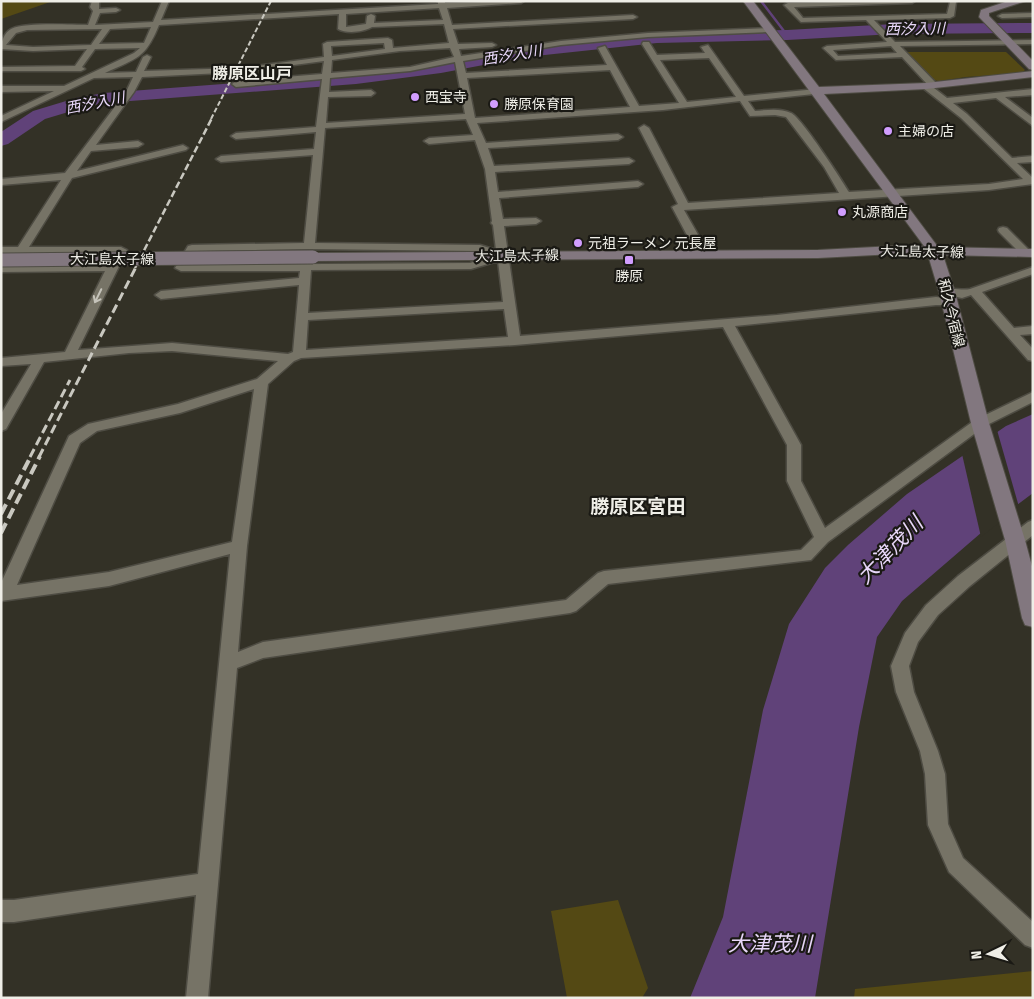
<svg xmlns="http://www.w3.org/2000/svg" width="1034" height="999" font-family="'Fira Sans Condensed','Noto Sans JP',sans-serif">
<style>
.green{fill:#544914}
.water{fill:#604279}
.pier{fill:#333126}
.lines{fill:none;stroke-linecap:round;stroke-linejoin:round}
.stream{stroke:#604279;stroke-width:2.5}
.river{fill:#604279;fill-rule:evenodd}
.street-casing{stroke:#4e4c43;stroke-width:3}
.secondary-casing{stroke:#4e4c43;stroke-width:2}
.street{fill:#767366;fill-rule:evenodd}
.secondary{fill:#82777f;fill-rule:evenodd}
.rail-far3{stroke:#c9c8c0;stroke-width:2;stroke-dasharray:5 2.5;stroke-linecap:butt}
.rail-far2{stroke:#c9c8c0;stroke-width:2.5;stroke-dasharray:7 3;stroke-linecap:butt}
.rail-far1{stroke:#c9c8c0;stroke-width:3;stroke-dasharray:9 4.5;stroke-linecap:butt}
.rail{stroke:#c9c8c0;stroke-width:4;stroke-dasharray:11 5.5;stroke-linecap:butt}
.secondary-bridge-casing{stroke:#4e4c43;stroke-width:15;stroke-linecap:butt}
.secondary-bridge{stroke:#82777f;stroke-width:13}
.oneway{stroke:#c5c3ba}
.poi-dot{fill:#d19dfe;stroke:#1a1914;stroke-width:2}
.labels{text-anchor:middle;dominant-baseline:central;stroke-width:4.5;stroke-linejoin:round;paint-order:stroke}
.far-poi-label{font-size:14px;fill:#efeee7;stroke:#1a1914;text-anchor:start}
.far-street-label{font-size:14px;fill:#efeee7;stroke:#1a1914}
.far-water-label{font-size:15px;font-style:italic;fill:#e8d7f9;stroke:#1a1914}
.far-quarter-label{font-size:16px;font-weight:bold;fill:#efeee7;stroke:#1a1914}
.quarter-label{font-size:19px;font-weight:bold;fill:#efeee7;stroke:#1a1914}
.near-water-label{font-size:21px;font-style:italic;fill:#e8d7f9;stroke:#1a1914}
</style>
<rect width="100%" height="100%" fill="#333126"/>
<!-- green -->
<path class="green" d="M 1,1 L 53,1 L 1,19 Z
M 905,52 L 1006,52 L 1025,70 L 1022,73 L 966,77 L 939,81 L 932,80 Z
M 618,900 L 648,988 L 642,998 L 567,998 L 551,911 Z
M 1033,971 L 1033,998 L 854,998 L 855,989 Z"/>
<!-- water -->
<path class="water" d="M 1033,414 L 1033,493 L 989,526 L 902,601 L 877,637 L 859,727 L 815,998 L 690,998 L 723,917 L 763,710 L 789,624 L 825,568 L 848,545 L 907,494 L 1006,426 Z"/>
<!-- pier -->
<path class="pier" d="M 997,430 L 1019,507 L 981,537 L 962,454 Z"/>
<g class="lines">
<!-- stream -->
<path class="stream" d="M 761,1 L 787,35"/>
<!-- river -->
<path class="river" d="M 1033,23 L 1033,33 L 894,34 L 787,40 L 657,43 L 526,57 L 441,73 L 356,84 L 104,103 L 85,107 L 45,119 L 8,144 L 1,146 L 1,132 L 33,111 L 76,98 L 104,93 L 356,74 L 441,63 L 526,47 L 657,33 L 787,30 L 894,24 Z"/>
<defs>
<path id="street" d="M 92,1 L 99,1 L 99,9 L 116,8 L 120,10 L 116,12 L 100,13 L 95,25 L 153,22 L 162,1 L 169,1 L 161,20 L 438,4 L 438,1 L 445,1 L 445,3 L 524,1 L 521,3 L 447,8 L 452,25 L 633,15 L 637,17 L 633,19 L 453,29 L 458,44 L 492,43 L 496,45 L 492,47 L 459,49 L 461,56 L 561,41 L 648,33 L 773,28 L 773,32 L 770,32 L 648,37 L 561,45 L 463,61 L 466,73 L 607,65 L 598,48 L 605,46 L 639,106 L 679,103 L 642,44 L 643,42 L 649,42 L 657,55 L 705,53 L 701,47 L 708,45 L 744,96 L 817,89 L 817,93 L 814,94 L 748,101 L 755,111 C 767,110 780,108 791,113 C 801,117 841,179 849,192 L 989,184 L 1023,179 L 961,118 L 923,88 L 923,84 L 927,84 L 902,57 L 836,60 L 823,48 L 827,46 L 887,42 L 866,20 L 801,22 L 784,5 L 788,3 L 915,1 L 912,3 L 794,7 L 803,18 L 947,14 L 950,2 L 956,2 L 954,16 L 950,18 L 874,20 L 895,42 L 1033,40 L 1033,44 L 900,46 L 937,84 L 938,86 L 934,88 L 947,98 L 1033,89 L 1033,95 L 1005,97 L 1033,118 L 1033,126 L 996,98 L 953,103 L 967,114 L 1012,158 L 1033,156 L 1033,162 L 1017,163 L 1033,178 L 1033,184 L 989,190 L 684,210 L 709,254 L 703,257 L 697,254 L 672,207 L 678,204 L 639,128 L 644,125 L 649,128 L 688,203 L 839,193 L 824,167 L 786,117 L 775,115 L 750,116 L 740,101 L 663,110 L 477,123 L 486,143 L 618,134 L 623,137 L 618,140 L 488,148 L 494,166 L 629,158 L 634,161 L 629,164 L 495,172 L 498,192 L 638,181 L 643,184 L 638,187 L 499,198 L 503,219 L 536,218 L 541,221 L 536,224 L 504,226 L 520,336 L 777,315 L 936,297 L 953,299 L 955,302 L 953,305 L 936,305 L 735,326 L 801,445 L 801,481 L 825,528 L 975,420 L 1033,392 L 1033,402 L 985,426 L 828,542 L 811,560 L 608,584 L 576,611 L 570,613 L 263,658 L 237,668 L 208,998 L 186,998 L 196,895 L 14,922 L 1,922 L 1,900 L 14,900 L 198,874 L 230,554 L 109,586 L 1,601 L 1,583 L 69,436 L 88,424 L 178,404 L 257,379 L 278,361 L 172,351 L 129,353 L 44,362 L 6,429 L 1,431 L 1,414 L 31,364 L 1,366 L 1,358 L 65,352 L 105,271 L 1,272 L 1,266 L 108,265 L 114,253 L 1,253 L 1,247 L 18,247 L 61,180 L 1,185 L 1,179 L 65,173 L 126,92 L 133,77 L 94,78 L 1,122 L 1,116 L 54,91 L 1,92 L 1,86 L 64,86 L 134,53 L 140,48 L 95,49 L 82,67 L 85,69 L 81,71 L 1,71 L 1,67 L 75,66 L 87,49 L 33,51 L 1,49 C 1,42 4,33 11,29 C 26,22 70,25 88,25 L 93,11 L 90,7 ZM 439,8 L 443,20 L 374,23 L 375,16 L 371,14 L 367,16 L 366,24 L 346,27 L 346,14 ZM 339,14 L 338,29 C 346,34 364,32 372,27 L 444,24 L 449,43 L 393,48 L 392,40 L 388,38 L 327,42 L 323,44 L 324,57 L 241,68 L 144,71 L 151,57 L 147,55 L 143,57 L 136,72 L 105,73 C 137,58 145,59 159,25 ZM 151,27 L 144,43 L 99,44 L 110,29 ZM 102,29 L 91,45 L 33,47 L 6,45 L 16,33 L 27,30 ZM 384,43 L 385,49 L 332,56 L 331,46 ZM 891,46 L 897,53 L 838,56 L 833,50 ZM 450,48 L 454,57 L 410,67 L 331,73 L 332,60 L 400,51 ZM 709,58 L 736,97 L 687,102 L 660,60 ZM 324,61 L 322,74 L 236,81 L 232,84 L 236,87 L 322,79 L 316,127 L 236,133 L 231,136 L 236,139 L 316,132 L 314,149 L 221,156 L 216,159 L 221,162 L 313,155 L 304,243 L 192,245 L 188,246 L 175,268 L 181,271 L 300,271 L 299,278 L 161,291 L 155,295 L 161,299 L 299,285 L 293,352 L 288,354 L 172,343 L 78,350 L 127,250 L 121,247 L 29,247 L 72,178 L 186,150 L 188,148 L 183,145 L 77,171 L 91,151 L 138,147 L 143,144 L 138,141 L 96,145 L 134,92 L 142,77 L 241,72 ZM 455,62 L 465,114 L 326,123 L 328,97 L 371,96 L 375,93 L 371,90 L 329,92 L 330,78 L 410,71 ZM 610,70 L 630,107 L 475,118 L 467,78 ZM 466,119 L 473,135 L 429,138 L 424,141 L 429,144 L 475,140 L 485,169 L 492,221 L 491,223 L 493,225 L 496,250 L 480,245 L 315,243 L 325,128 ZM 309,249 L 479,251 L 492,256 L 470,263 L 189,265 L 196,251 ZM 498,261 L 503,302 L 308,313 L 311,270 L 471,269 ZM 504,309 L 508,337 L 306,350 L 308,320 ZM 723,327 L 787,445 L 787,481 L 814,537 L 801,550 L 604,571 L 598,573 L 566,600 L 263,642 L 238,652 L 247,546 L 268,384 L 294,361 L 301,358 L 515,345 ZM 254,389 L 232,542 L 109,572 L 17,585 L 80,443 L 97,431 L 180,413 Z
M 1033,13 L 1033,17 L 1002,18 L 998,16 L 1002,14 Z
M 1003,227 L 1007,228 L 1032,253 L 1030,255 L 1022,255 L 999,232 L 998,230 L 999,228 Z
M 1033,267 L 1033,274 L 982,292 L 1014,328 L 1033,326 L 1033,334 L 1020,335 L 1033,349 L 1033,361 L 1028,360 L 971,295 L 962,298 L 943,294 L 941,292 C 948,286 961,291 970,289 Z
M 1033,520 L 1033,535 L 970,586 L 938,615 L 918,642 L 909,666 L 914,692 L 938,751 L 945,774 L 948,824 L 963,858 L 1033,922 L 1033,948 L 1025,945 L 949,872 L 928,825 L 925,774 L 920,751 L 896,692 L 891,666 L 905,633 L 926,605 L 958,576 L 1028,522 Z"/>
<path id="secondary" d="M 743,1 L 753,1 L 819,87 L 926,83 L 1033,71 L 1033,77 L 926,89 L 824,94 L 938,247 L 1033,249 L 1033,257 L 943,255 L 955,292 L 989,423 L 1025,540 L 1033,570 L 1033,627 L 1025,625 L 1022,618 L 1005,540 L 971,423 L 939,292 L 928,255 L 894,254 L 818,258 L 313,261 L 308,260 L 306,257 L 308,254 L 313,253 L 818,250 L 894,246 L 924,246 Z
M 1008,1 L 1026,1 L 989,13 L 989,16 L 1033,61 L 1033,70 L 1029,69 L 979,17 L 981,10 Z"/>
</defs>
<!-- street casing -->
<use href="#street" class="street-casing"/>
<!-- secondary casing -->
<use href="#secondary" class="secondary-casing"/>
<!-- street -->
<use href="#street" class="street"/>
<!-- secondary -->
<use href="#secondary" class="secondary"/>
<!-- rail-far3 -->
<path class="rail-far3" d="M 211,119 L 271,1"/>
<!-- rail-far2 -->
<path class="rail-far2" d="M 135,268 L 212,118"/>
<!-- rail-far1 -->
<path class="rail-far1" d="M 30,457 L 70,380
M 39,457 L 136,267"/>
<!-- rail -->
<path class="rail" d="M 1,514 L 31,456
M 1,533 L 40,456"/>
<defs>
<path id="secondary-bridge" d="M 2,260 L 313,257"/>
</defs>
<!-- secondary-bridge casing -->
<use href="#secondary-bridge" class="secondary-bridge-casing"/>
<!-- secondary-bridge -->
<use href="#secondary-bridge" class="secondary-bridge"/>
</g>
<!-- one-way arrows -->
<defs><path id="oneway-shaft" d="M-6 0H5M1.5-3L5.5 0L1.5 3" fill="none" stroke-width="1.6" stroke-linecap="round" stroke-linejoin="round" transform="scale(1.25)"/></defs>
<use class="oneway" href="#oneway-shaft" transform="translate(98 296) rotate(116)"/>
<!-- markers -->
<g class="poi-dot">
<circle cx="415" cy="97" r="5"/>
<circle cx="494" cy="104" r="5"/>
<circle cx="888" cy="131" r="5"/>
<circle cx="842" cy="212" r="5"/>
<circle cx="578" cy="243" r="5"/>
<rect x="624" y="255" width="10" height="10" rx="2.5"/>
</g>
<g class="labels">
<!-- far-poi labels -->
<g class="far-poi-label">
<text x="425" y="97">西宝寺</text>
<text x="504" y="104">勝原保育園</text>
<text x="898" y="131">主婦の店</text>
<text x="852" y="212">丸源商店</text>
<text x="588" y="243">元祖ラーメン 元長屋</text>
<text x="629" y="276" text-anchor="middle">勝原</text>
</g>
<!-- far-street labels -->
<g class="far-street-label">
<text transform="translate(922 252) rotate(1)">大江島太子線</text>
<text transform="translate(517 256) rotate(-1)">大江島太子線</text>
<text x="112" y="259">大江島太子線</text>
<text transform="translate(951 313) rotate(76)">和久今宿線</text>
</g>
<!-- far-water labels -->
<g class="far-water-label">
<text transform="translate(915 29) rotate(-1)">西汐入川</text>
<text transform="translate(512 55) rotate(-9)">西汐入川</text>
<text transform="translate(95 103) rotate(-11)">西汐入川</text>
</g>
<!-- far-quarter labels -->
<g class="far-quarter-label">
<text x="252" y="73">勝原区山戸</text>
</g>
<!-- quarter labels -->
<g class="quarter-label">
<text x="638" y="506">勝原区宮田</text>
</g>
<!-- near-water labels -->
<g class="near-water-label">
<text transform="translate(890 550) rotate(-46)">大津茂川</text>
<text x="770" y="944">大津茂川</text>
</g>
</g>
<!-- border -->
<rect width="1034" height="999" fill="none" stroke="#efeee7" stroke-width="5"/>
<!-- north arrow -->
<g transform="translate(989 954) rotate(265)" stroke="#1a1914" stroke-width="4" paint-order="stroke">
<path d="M0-4L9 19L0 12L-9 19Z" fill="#efeee7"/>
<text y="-8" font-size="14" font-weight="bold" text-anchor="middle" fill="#efeee7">N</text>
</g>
</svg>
